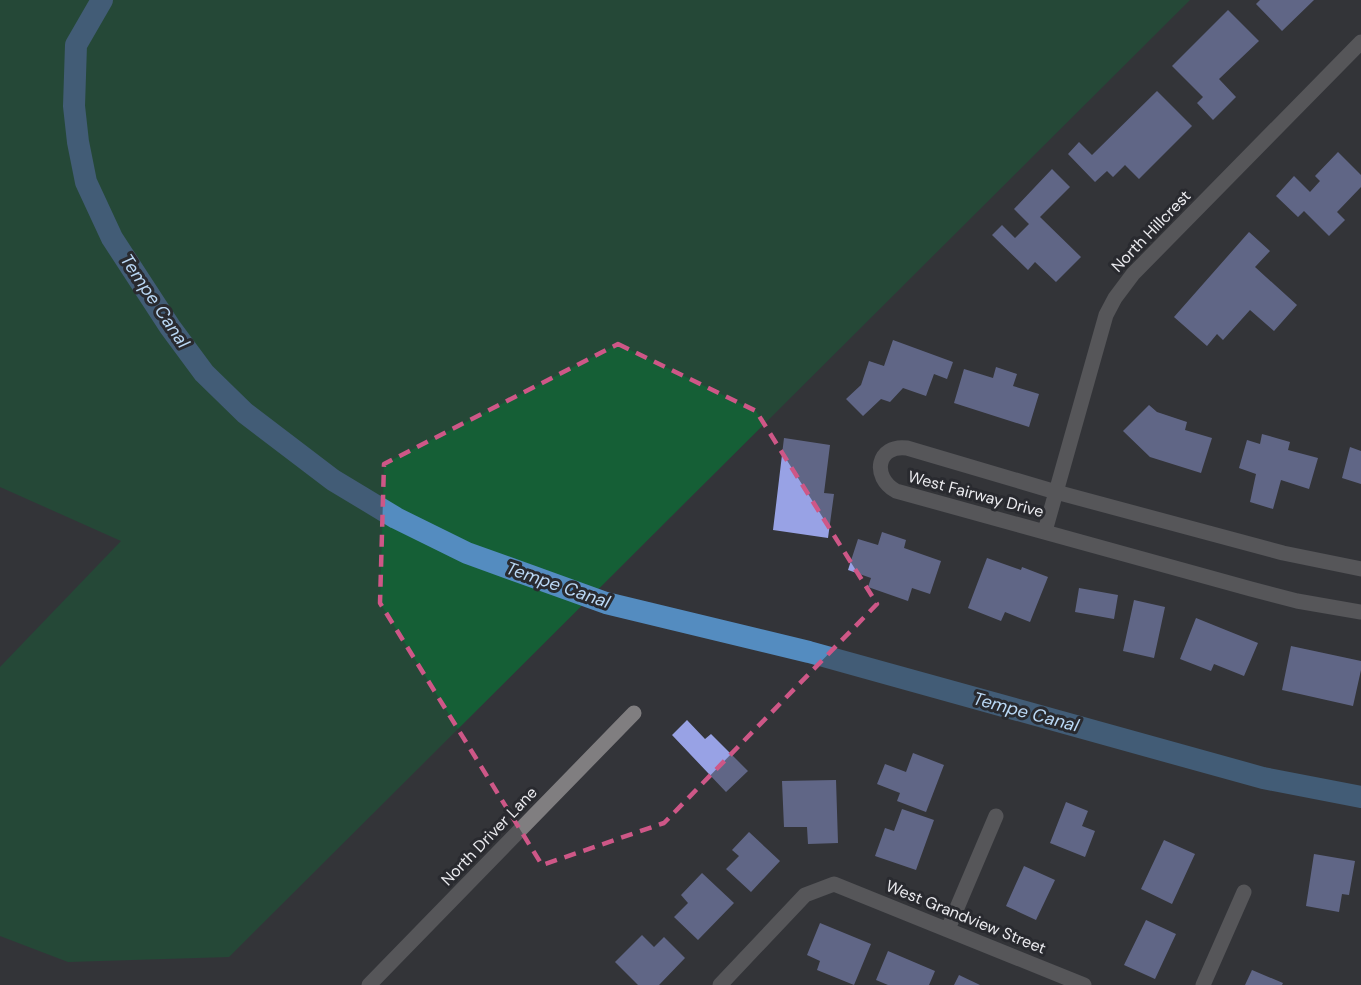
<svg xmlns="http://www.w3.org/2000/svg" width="1361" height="985" font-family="'DM Sans',sans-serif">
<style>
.green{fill:#155f36}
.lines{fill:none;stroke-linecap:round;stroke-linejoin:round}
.canal{stroke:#548cc0;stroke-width:22}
.building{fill:#98a2e5}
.minor{stroke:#807e80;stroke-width:15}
.marked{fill:none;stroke:#ce5787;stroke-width:4.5;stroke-dasharray:12 8;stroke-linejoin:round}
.labels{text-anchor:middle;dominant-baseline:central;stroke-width:6;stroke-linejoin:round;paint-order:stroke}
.street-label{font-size:16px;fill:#eaeaee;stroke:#292a2f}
.water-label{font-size:18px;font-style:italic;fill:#bad8f5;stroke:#292a2f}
</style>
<rect width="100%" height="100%" fill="#333439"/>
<!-- green -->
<path class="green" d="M 0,0 L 1190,0 L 229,957 L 68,962 L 0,936 L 0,667 L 121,541 L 0,487 Z"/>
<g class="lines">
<!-- canal -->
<path class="canal" d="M 102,0 L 76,45 L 74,106 L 78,142 L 86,182 L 112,238 L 170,327 L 204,373 L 245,413 L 333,480 L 396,518 L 467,553 L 606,603 L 809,652 L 1263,778 L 1361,797"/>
</g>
<!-- building -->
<path class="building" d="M 1260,0 L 1314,0 L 1282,31 L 1256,4 Z
M 1228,10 L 1259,41 L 1219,79 L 1236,97 L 1213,120 L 1197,103 L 1203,97 L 1172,66 Z
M 1157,91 L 1192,126 L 1139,179 L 1125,165 L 1113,177 L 1107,171 L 1095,182 L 1068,154 L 1079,142 L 1092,155 Z
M 1338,152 L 1361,175 L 1361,187 L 1337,212 L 1345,220 L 1329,236 L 1304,211 L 1298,217 L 1276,196 L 1294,176 L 1310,192 L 1320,181 L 1315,176 Z
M 1052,169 L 1070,187 L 1040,217 L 1081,257 L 1056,282 L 1035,262 L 1028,270 L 992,235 L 1002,225 L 1015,238 L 1029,224 L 1014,209 Z
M 1249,232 L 1270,251 L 1255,267 L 1297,305 L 1274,331 L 1250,310 L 1223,340 L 1217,334 L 1207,346 L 1174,317 Z
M 893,340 L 953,362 L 947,379 L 934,374 L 926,396 L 903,388 L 890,402 L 881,399 L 863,416 L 846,399 L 861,385 L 869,361 L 884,366 Z
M 996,367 L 1017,374 L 1013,386 L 1039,394 L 1029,427 L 954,403 L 964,369 L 993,378 Z
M 1149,405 L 1157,412 L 1187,422 L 1185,430 L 1212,438 L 1201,473 L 1150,457 L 1123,431 Z
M 1262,434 L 1290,442 L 1288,450 L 1318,458 L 1309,489 L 1281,480 L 1273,509 L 1250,502 L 1256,474 L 1239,468 L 1247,440 L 1260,444 Z
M 784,438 L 830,445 L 824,493 L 834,494 L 828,538 L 773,530 Z
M 1350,447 L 1361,451 L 1361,484 L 1342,478 Z
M 882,532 L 906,540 L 904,548 L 941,561 L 930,594 L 912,588 L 908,601 L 868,587 L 871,578 L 848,570 L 858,539 L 878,545 Z
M 987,558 L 1021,570 L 1022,567 L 1048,577 L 1030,622 L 1005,612 L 1001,621 L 968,608 Z
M 1079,588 L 1118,595 L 1114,619 L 1075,612 Z
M 1134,600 L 1165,607 L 1154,658 L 1123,651 Z
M 1196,618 L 1258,643 L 1244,676 L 1214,664 L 1211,671 L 1180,659 Z
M 1291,646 L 1361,661 L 1361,670 L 1353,706 L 1282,690 Z
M 687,720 L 705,739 L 711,734 L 748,771 L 726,792 L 672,735 Z
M 913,753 L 944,765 L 926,812 L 897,801 L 900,793 L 877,784 L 885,764 L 906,772 Z
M 836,780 L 838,843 L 808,844 L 807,827 L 784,827 L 782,781 Z
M 1066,802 L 1088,811 L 1082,826 L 1095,831 L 1085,857 L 1050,843 Z
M 902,809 L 934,820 L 916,870 L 875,856 L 885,828 L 894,831 Z
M 749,832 L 780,861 L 751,892 L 726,869 L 739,856 L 732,850 Z
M 1164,840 L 1195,854 L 1172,904 L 1141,889 Z
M 1314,854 L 1355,861 L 1349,895 L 1342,894 L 1339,912 L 1306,906 Z
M 1024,866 L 1055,880 L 1036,920 L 1006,906 Z
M 702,873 L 734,903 L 698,940 L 674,917 L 688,903 L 681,895 Z
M 1146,920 L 1176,934 L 1155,979 L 1124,965 Z
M 820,923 L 871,944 L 854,985 L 817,970 L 820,961 L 807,955 Z
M 642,935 L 654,947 L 664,937 L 685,958 L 659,985 L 638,985 L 615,962 Z
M 888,951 L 935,971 L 929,985 L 888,985 L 876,980 Z
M 1252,970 L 1283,983 L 1282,985 L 1245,985 Z
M 959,975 L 980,985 L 954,985 Z"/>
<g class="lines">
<!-- minor -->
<path class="minor" d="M 1045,531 L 1106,315 L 1115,298 L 1133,274 L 1361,42
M 1361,569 L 1283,553 L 1056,492 L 907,448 C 877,444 871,477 896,491 L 1251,589 L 1297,601 L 1361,612
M 948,929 L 996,816
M 369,985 L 634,713
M 720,985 L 805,895 L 834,884 L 1084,985
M 1203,985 L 1244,892"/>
</g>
<!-- marked area -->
<path d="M0 0H1361V985H0ZM 618,344 L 756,411 L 877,604 L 664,823 L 542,865 L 380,603 L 384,464 Z" fill="#333439" fill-opacity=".55" fill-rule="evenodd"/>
<path class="marked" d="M 618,344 L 756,411 L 877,604 L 664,823 L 542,865 L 380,603 L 384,464 Z"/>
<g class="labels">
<!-- street labels -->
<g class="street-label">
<text transform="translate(1151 231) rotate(-46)">North Hillcrest</text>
<text transform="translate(976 494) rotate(15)">West Fairway Drive</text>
<text transform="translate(489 836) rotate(-46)">North Driver Lane</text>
<text transform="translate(966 917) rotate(22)">West Grandview Street</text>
</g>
<!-- water labels -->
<g class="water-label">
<text transform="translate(155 301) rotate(56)">Tempe Canal</text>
<text transform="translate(558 585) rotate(19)">Tempe Canal</text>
<text transform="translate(1026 712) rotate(15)">Tempe Canal</text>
</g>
</g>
</svg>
